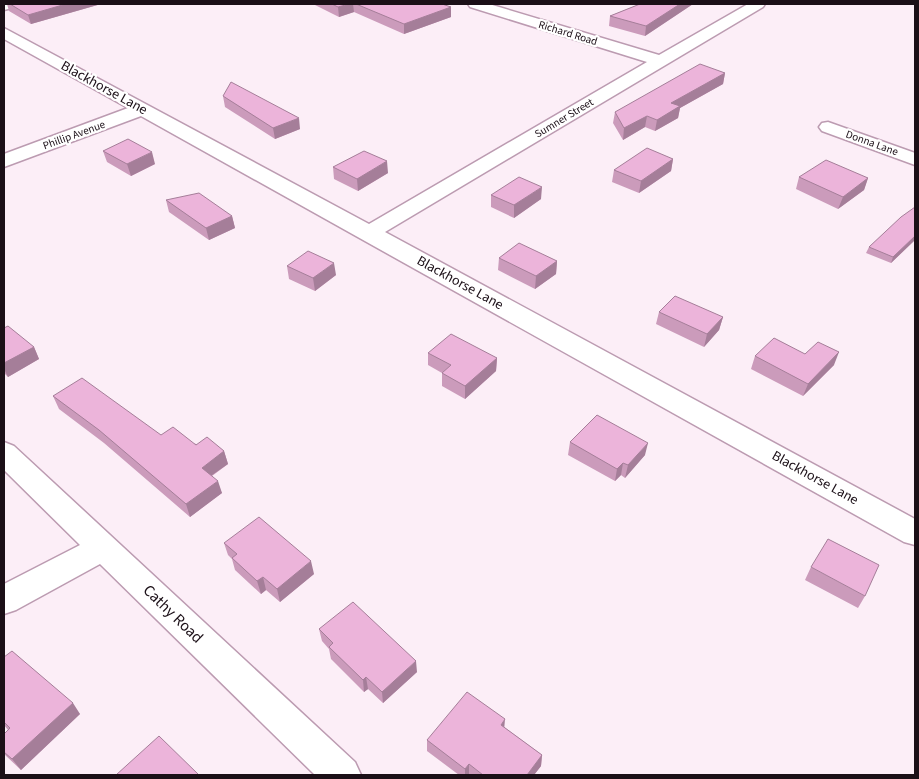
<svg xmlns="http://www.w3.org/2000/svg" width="919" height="779" font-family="'Source Sans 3',sans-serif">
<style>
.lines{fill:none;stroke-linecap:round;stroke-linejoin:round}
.minor-casing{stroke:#bc9bb1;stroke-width:3}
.minor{fill:#fff;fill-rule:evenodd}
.wall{fill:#cb9bbb}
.shaded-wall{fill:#a57e99}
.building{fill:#ecb4da;stroke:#a57e99}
.labels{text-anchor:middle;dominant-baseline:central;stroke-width:4.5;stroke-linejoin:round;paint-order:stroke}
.far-street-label{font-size:11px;fill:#1b0f17;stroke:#fff}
.street-label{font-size:14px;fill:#1b0f17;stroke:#fff}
.near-street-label{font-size:16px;fill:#1b0f17;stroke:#fff}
</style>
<rect width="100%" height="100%" fill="#fceef7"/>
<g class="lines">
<defs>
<path id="minor" d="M 4,4 L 18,4 L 16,7 L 4,10 Z
M 468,4 L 489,4 L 659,55 L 748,4 L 765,4 L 763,7 L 385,232 L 915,519 L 915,545 L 904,542 L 141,116 L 4,167 L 4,154 L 128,108 L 4,39 L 4,28 L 369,224 L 647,62 L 470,7 Z
M 828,122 L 915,153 L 915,165 L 822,131 L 819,127 L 822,123 Z
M 4,442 L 14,446 L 355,762 L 361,775 L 315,775 L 100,564 L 16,610 L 4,614 L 4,584 L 80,545 L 4,470 Z"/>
</defs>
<!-- minor casing -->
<use href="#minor" class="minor-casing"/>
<!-- minor -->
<use href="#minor" class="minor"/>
</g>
<!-- wall -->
<path class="wall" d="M 7,4 L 101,4 L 31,24 L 9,11 Z
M 313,4 L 442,4 L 451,7 L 451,17 L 404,34 L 354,12 L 339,17 Z
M 640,4 L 693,4 L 645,36 L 609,26 L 610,16 Z
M 725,73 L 723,84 L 680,108 L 678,118 L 655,131 L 645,127 L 623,140 L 613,123 L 615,112 Z
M 223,96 L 300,129 L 275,139 L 225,107 Z
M 103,151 L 155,164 L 131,176 L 107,162 Z
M 673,159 L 671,171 L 639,193 L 612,182 L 614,170 Z
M 333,167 L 388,173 L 358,191 L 334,179 Z
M 799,177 L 868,178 L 864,190 L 838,209 L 796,189 Z
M 491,195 L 541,199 L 514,218 L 491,207 Z
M 166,200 L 232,216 L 235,228 L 209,240 L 169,212 Z
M 915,207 L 915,240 L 891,263 L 866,253 L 869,247 Z
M 499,258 L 557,261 L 556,274 L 535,289 L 498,270 Z
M 287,266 L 336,275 L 315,291 L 289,279 Z
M 659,312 L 723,317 L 719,330 L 704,347 L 656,324 Z
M 4,328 L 34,347 L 39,359 L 8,377 L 4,373 Z
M 428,353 L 497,358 L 496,371 L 465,399 L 442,386 L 442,373 L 428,365 Z
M 755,356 L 834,365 L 803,396 L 751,369 Z
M 53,396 L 161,435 L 224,451 L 228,464 L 212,476 L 222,493 L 190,517 L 104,443 L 59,409 Z
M 570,442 L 645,455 L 625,478 L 621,475 L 615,481 L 568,455 Z
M 224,543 L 314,574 L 280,602 L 266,590 L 261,594 L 235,570 L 232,559 L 228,555 Z
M 811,567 L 865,596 L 858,608 L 805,580 Z
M 319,629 L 417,672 L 383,703 L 368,689 L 364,692 L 331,659 L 329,649 L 322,641 Z
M 4,657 L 80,714 L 21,770 L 4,754 L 4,734 L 8,730 L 4,725 Z
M 504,727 L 542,755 L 541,766 L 534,775 L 459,775 L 427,751 L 427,740 Z"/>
<!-- shaded-wall -->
<path class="shaded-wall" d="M 66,4 L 101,4 L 31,24 L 28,15 Z
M 349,4 L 353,4 L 354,12 L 339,17 L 338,7 Z
M 680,4 L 693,4 L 645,36 L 646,26 Z
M 451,7 L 451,17 L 404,34 L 404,24 Z
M 725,73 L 723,84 L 680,108 L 678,118 L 655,131 L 657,120 L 671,103 Z
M 647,116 L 645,127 L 623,140 L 624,128 Z
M 299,118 L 300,129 L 275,139 L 273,128 Z
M 152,152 L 155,164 L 131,176 L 127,164 Z
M 673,159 L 671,171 L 639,193 L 641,181 Z
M 387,161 L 388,173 L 358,191 L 357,179 Z
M 868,178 L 864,190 L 838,209 L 843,197 Z
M 542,187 L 541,199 L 514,218 L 514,205 Z
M 232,216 L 235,228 L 209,240 L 206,228 Z
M 915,236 L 915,240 L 891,263 L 893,257 Z
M 557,261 L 556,274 L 535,289 L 536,276 Z
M 334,263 L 336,275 L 315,291 L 313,278 Z
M 723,317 L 719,330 L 704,347 L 707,334 Z
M 34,347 L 39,359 L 8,377 L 4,369 L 4,363 Z
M 839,352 L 834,365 L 803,396 L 808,384 Z
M 497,358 L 496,371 L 465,399 L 465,386 Z
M 648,443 L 645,455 L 625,478 L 628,465 Z
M 224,451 L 228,464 L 205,480 L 202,468 Z
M 623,463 L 621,475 L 615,481 L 617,469 Z
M 218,481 L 222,493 L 190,517 L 186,504 Z
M 311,561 L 314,574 L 280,602 L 277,589 Z
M 263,577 L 266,590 L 261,594 L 257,581 Z
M 416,661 L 417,672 L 383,703 L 382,692 Z
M 366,677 L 368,689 L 364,692 L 363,680 Z
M 73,703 L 80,714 L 21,770 L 12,759 Z
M 505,719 L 504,731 L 501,725 Z
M 542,755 L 541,766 L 534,775 L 527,775 Z
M 469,764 L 469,775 L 465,775 L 465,769 Z"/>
<!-- building -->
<path class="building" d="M 10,4 L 66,4 L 28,15 Z
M 332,4 L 349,4 L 338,7 Z
M 356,4 L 442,4 L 451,7 L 404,24 Z
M 640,4 L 680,4 L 646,26 L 610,16 Z
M 700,64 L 725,73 L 671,103 L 680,106 L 657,120 L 647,116 L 624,128 L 615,112 Z
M 231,82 L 299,118 L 273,128 L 223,96 Z
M 128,139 L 152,152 L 127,164 L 103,151 Z
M 647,148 L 673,159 L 641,181 L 614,170 Z
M 364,151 L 387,161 L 357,179 L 333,167 Z
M 826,160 L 868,178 L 843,197 L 799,177 Z
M 519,177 L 542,187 L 514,205 L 491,195 Z
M 199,193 L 232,216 L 206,228 L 166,200 Z
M 915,207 L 915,236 L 893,257 L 869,247 L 901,217 Z
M 519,243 L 557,261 L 536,276 L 499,258 Z
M 308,251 L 334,263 L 313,278 L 287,266 Z
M 675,296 L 723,317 L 707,334 L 659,312 Z
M 8,326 L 34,347 L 4,363 L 4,328 Z
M 451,334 L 497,358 L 465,386 L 442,373 L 451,365 L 428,353 Z
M 774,338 L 805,354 L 818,342 L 839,352 L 808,384 L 755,356 Z
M 82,378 L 161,435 L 173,427 L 196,445 L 207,437 L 224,451 L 202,468 L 218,481 L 186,504 L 99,430 L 53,396 Z
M 597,415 L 648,443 L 628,465 L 623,463 L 617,469 L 570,442 Z
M 259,517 L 311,561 L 277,589 L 263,577 L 257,581 L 232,558 L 237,554 L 224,543 Z
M 828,539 L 879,565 L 865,596 L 811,567 Z
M 353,602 L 416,661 L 382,692 L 366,677 L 363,680 L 329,647 L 333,643 L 319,629 Z
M 12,651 L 73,703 L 12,759 L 4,752 L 4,734 L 10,728 L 4,722 L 4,657 Z
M 467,692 L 505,719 L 501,725 L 542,755 L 527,775 L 483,775 L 469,764 L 465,769 L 427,740 Z
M 159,736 L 199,775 L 116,775 Z"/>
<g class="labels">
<!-- far-street labels -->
<g class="far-street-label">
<text transform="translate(568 33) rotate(17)">Richard Road</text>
<text transform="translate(564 118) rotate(-31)">Sumner Street</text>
<text transform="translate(74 135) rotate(-20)">Phillip Avenue</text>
<text transform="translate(872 143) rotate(20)">Donna Lane</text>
</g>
<!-- street labels -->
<g class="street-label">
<text transform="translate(104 88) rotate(29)">Blackhorse Lane</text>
<text transform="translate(460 283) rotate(29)">Blackhorse Lane</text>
<text transform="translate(815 478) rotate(29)">Blackhorse Lane</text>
</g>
<!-- near-street labels -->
<g class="near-street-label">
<text transform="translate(173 614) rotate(44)">Cathy Road</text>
</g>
</g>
<!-- border -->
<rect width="919" height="779" fill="none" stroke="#1b0f17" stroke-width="10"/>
</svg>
